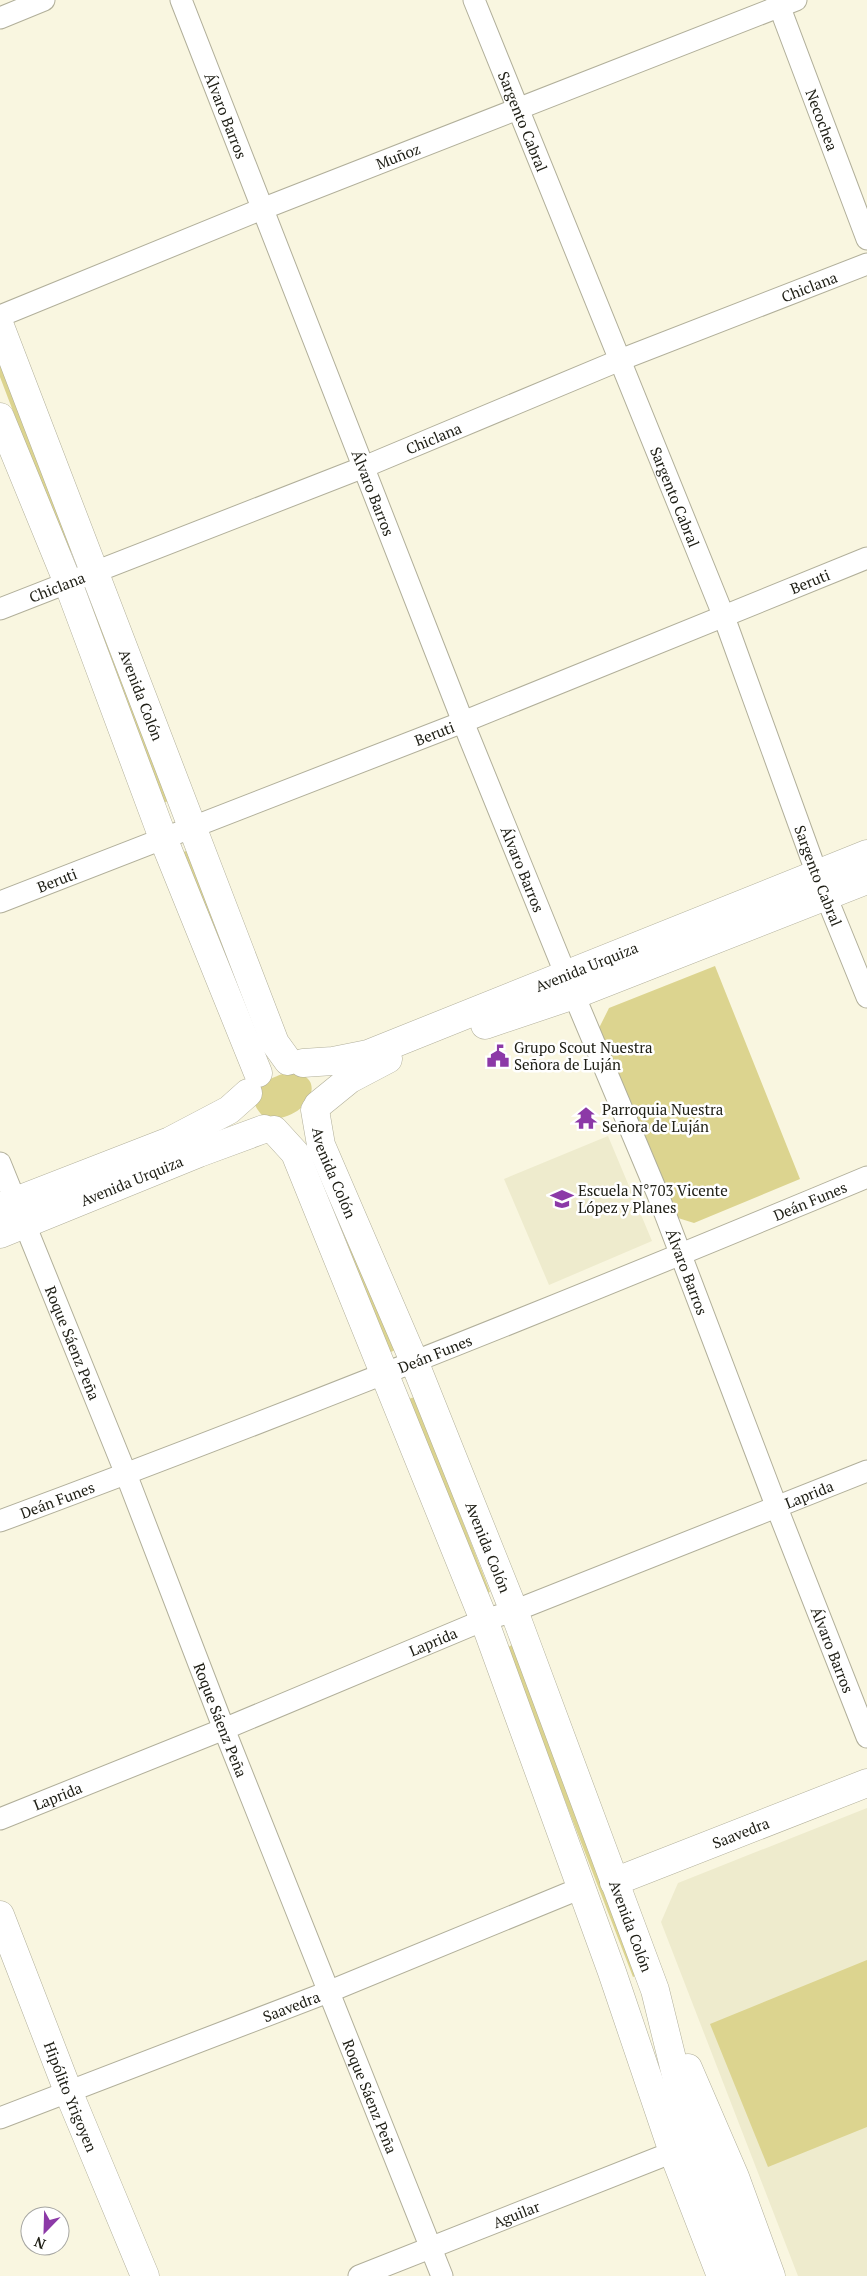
<svg xmlns="http://www.w3.org/2000/svg" width="867" height="2276" font-family="'PT Serif',serif">
<style>
.built{fill:#eeebcd}
.green{fill:#dcd48f}
.lines{fill:none;stroke-linecap:round;stroke-linejoin:round}
.street-casing{stroke:#b1af9a;stroke-width:23}
.secondary-casing{stroke:#b1af9a;stroke-width:29}
.street{stroke:#fff;stroke-width:21}
.secondary{stroke:#fff;stroke-width:28}
.labels{text-anchor:middle;dominant-baseline:central;stroke-width:5;stroke-linejoin:round;paint-order:stroke}
.street-label{font-size:15px;fill:#202017;stroke:#fff}
.poi-label{font-size:15px;fill:#202017;stroke:#fff;text-anchor:start}
</style>
<rect width="100%" height="100%" fill="#f9f6e0"/>
<!-- built -->
<path class="built" d="M 608,1136 L 652,1241 L 549,1285 L 504,1179 Z
M 867,1808 L 867,2276 L 798,2276 L 661,1922 L 678,1883 Z"/>
<!-- green -->
<path class="green" d="M 0,359 L 73,550 L 67,553 L 0,377 Z
M 93,606 L 168,801 L 162,804 L 87,608 Z
M 189,850 L 264,1045 L 258,1048 L 183,852 Z
M 715,966 L 800,1179 L 694,1223 L 678,1218 L 599,1028 L 609,1008 Z
M 287,1072 C 335,1073 305,1125 265,1118 C 238,1092 264,1081 287,1072 Z
M 314,1157 L 395,1350 L 389,1353 Z
M 415,1397 L 490,1592 L 483,1594 L 408,1399 Z
M 512,1645 L 639,1974 L 633,1977 L 506,1648 Z
M 867,1960 L 867,2127 L 768,2167 L 710,2024 Z"/>
<g class="lines">
<defs>
<g id="street">
<path id="s1" d="M 181,0 L 463,722 L 574,995 L 658,1195 L 777,1508 L 867,1737"/>
<path id="s2" d="M 474,0 L 724,617 L 817,874 L 867,997"/>
<path id="s3" d="M 777,0 L 867,239"/>
<path d="M 0,18 L 44,0"/>
<path id="s4" d="M 0,316 L 262,209 L 796,0"/>
<path id="s5" d="M 0,609 L 364,467 L 620,360 L 867,264"/>
<path id="s6" d="M 0,902 L 463,722 L 867,558"/>
<path id="s7" d="M 0,1163 L 126,1474 L 224,1729 L 442,2276"/>
<path id="s8" d="M 0,1521 C 291,1413 580,1297 867,1177"/>
<path id="s9" d="M 0,1819 L 224,1729 L 484,1620 L 514,1611 L 867,1471"/>
<path id="s10" d="M 0,2118 L 328,1992 L 581,1888"/>
<path id="s11" d="M 359,2276 L 673,2152"/>
</g>
<g id="secondary">
<path id="s12" d="M 0,326 L 275,1043 L 288,1061"/>
<path d="M 0,417 L 68,583 L 163,838 L 258,1073"/>
<path d="M 485,1025 L 574,995 L 867,880"/>
<path id="s13" d="M 303,1063 L 333,1061 L 368,1054 L 867,854"/>
<path d="M 318,1105 L 350,1079 L 388,1059"/>
<path id="s14" d="M 315,1110 L 321,1145 L 414,1361 L 514,1611 L 655,1990 L 691,2136"/>
<path d="M 274,1130 L 295,1153 L 484,1620 L 612,1972 L 673,2152 L 721,2276"/>
<path d="M 0,1207 L 170,1141 L 229,1110 L 248,1093"/>
<path id="s15" d="M 0,1234 L 199,1153 L 264,1129"/>
<path id="s16" d="M 614,1882 L 867,1783"/>
<path id="s17" d="M 0,1915 L 68,2091 L 145,2276"/>
<path d="M 688,2068 L 735,2177 L 771,2276"/>
<path d="M 684,2120 L 747,2276"/>
</g>
</defs>
<!-- street casing -->
<use href="#street" class="street-casing"/>
<!-- secondary casing -->
<use href="#secondary" class="secondary-casing"/>
<!-- street -->
<use href="#street" class="street"/>
<!-- secondary -->
<use href="#secondary" class="secondary"/>
</g>
<!-- icons -->
<defs>
<symbol id="civic-bare" viewBox="-9 -9 18 18"><path d="M-.6-6.5H3V-4.5H.6V-3L4-1V1h2V6H-6V1h2V-1L-.6-3ZM-1.2 2.5V6h2.4V2.5Z" fill="#8c39a7" stroke="#fff" stroke-width="2.5" paint-order="stroke"/></symbol>
<symbol id="temple-bare" viewBox="-9 -9 18 18"><path d="M0-6L5-2H3V0L6.5 2.5H4V6H1.5V3h-3V6H-4V2.5H-6.5L-3 0V-2H-5Z" fill="#8c39a7" stroke="#fff" stroke-width="2.5" paint-order="stroke"/></symbol>
<symbol id="school-bare" viewBox="-9 -9 18 18"><path d="M0-5L7-2L0 1L-7-2ZM-4 1L0 2.5L4 1V4Q0 6-4 4Z" fill="#8c39a7" stroke="#fff" stroke-width="2.5" paint-order="stroke"/></symbol>
</defs>
<g fill-rule="evenodd">
<use href="#civic-bare" x="482" y="1040" width="32" height="32"/>
<use href="#temple-bare" x="570" y="1102" width="32" height="32"/>
<use href="#school-bare" x="546" y="1183" width="32" height="32"/>
</g>
<g class="labels">
<!-- street labels -->
<g class="street-label">
<text stroke="none"><textPath href="#s1" startOffset="124">Álvaro Barros</textPath></text>
<text stroke="none"><textPath href="#s3" startOffset="128">Necochea</textPath></text>
<text stroke="none"><textPath href="#s2" startOffset="131">Sargento Cabral</textPath></text>
<text stroke="none"><textPath href="#s4" startOffset="429">Muñoz</textPath></text>
<text stroke="none"><textPath href="#s5" startOffset="871">Chiclana</textPath></text>
<text stroke="none"><textPath href="#s5" startOffset="466">Chiclana</textPath></text>
<text stroke="none"><textPath href="#s1" startOffset="529">Álvaro Barros</textPath></text>
<text stroke="none"><textPath href="#s2" startOffset="536">Sargento Cabral</textPath></text>
<text stroke="none"><textPath href="#s6" startOffset="871">Beruti</textPath></text>
<text stroke="none"><textPath href="#s5" startOffset="61">Chiclana</textPath></text>
<text stroke="none"><textPath href="#s12" startOffset="395">Avenida Colón</textPath></text>
<text stroke="none"><textPath href="#s6" startOffset="466">Beruti</textPath></text>
<text stroke="none"><textPath href="#s1" startOffset="934">Álvaro Barros</textPath></text>
<text stroke="none"><textPath href="#s2" startOffset="941">Sargento Cabral</textPath></text>
<text stroke="none"><textPath href="#s6" startOffset="61">Beruti</textPath></text>
<text stroke="none"><textPath href="#s13" startOffset="301">Avenida Urquiza</textPath></text>
<text stroke="none"><textPath href="#s14" startOffset="66">Avenida Colón</textPath></text>
<text stroke="none"><textPath href="#s15" startOffset="142">Avenida Urquiza</textPath></text>
<text stroke="none"><textPath href="#s8" startOffset="871">Deán Funes</textPath></text>
<text stroke="none"><textPath href="#s1" startOffset="1369">Álvaro Barros</textPath></text>
<text stroke="none"><textPath href="#s7" startOffset="194">Roque Sáenz Peña</textPath></text>
<text stroke="none"><textPath href="#s8" startOffset="466">Deán Funes</textPath></text>
<text stroke="none"><textPath href="#s9" startOffset="872">Laprida</textPath></text>
<text stroke="none"><textPath href="#s8" startOffset="61">Deán Funes</textPath></text>
<text stroke="none"><textPath href="#s14" startOffset="471">Avenida Colón</textPath></text>
<text stroke="none"><textPath href="#s9" startOffset="468">Laprida</textPath></text>
<text stroke="none"><textPath href="#s1" startOffset="1774">Álvaro Barros</textPath></text>
<text stroke="none"><textPath href="#s7" startOffset="599">Roque Sáenz Peña</textPath></text>
<text stroke="none"><textPath href="#s9" startOffset="62">Laprida</textPath></text>
<text stroke="none"><textPath href="#s16" startOffset="136">Saavedra</textPath></text>
<text stroke="none"><textPath href="#s14" startOffset="876">Avenida Colón</textPath></text>
<text stroke="none"><textPath href="#s10" startOffset="312">Saavedra</textPath></text>
<text stroke="none"><textPath href="#s17" startOffset="195">Hipólito Yrigoyen</textPath></text>
<text stroke="none"><textPath href="#s7" startOffset="1004">Roque Sáenz Peña</textPath></text>
<text stroke="none"><textPath href="#s11" startOffset="169">Aguilar</textPath></text>
</g>
<!-- poi labels -->
<g class="poi-label">
<text x="514" y="1047">Grupo Scout Nuestra<tspan x="514" dy="17">Señora de Luján</tspan></text>
<text x="602" y="1109">Parroquia Nuestra<tspan x="602" dy="17">Señora de Luján</tspan></text>
<text x="578" y="1190">Escuela N°703 Vicente<tspan x="578" dy="17">López y Planes</tspan></text>
</g>
</g>
<!-- north arrow -->
<g transform="translate(45 2231) rotate(203)"><circle r="24" fill="#ffffff" stroke="#a6a6a2"/>
<path d="M0-4L9 19L0 12L-9 19Z" fill="#8c39a7"/>
<text y="-8" font-size="14" font-weight="bold" text-anchor="middle" fill="#202017">N</text>
</g>
</svg>
